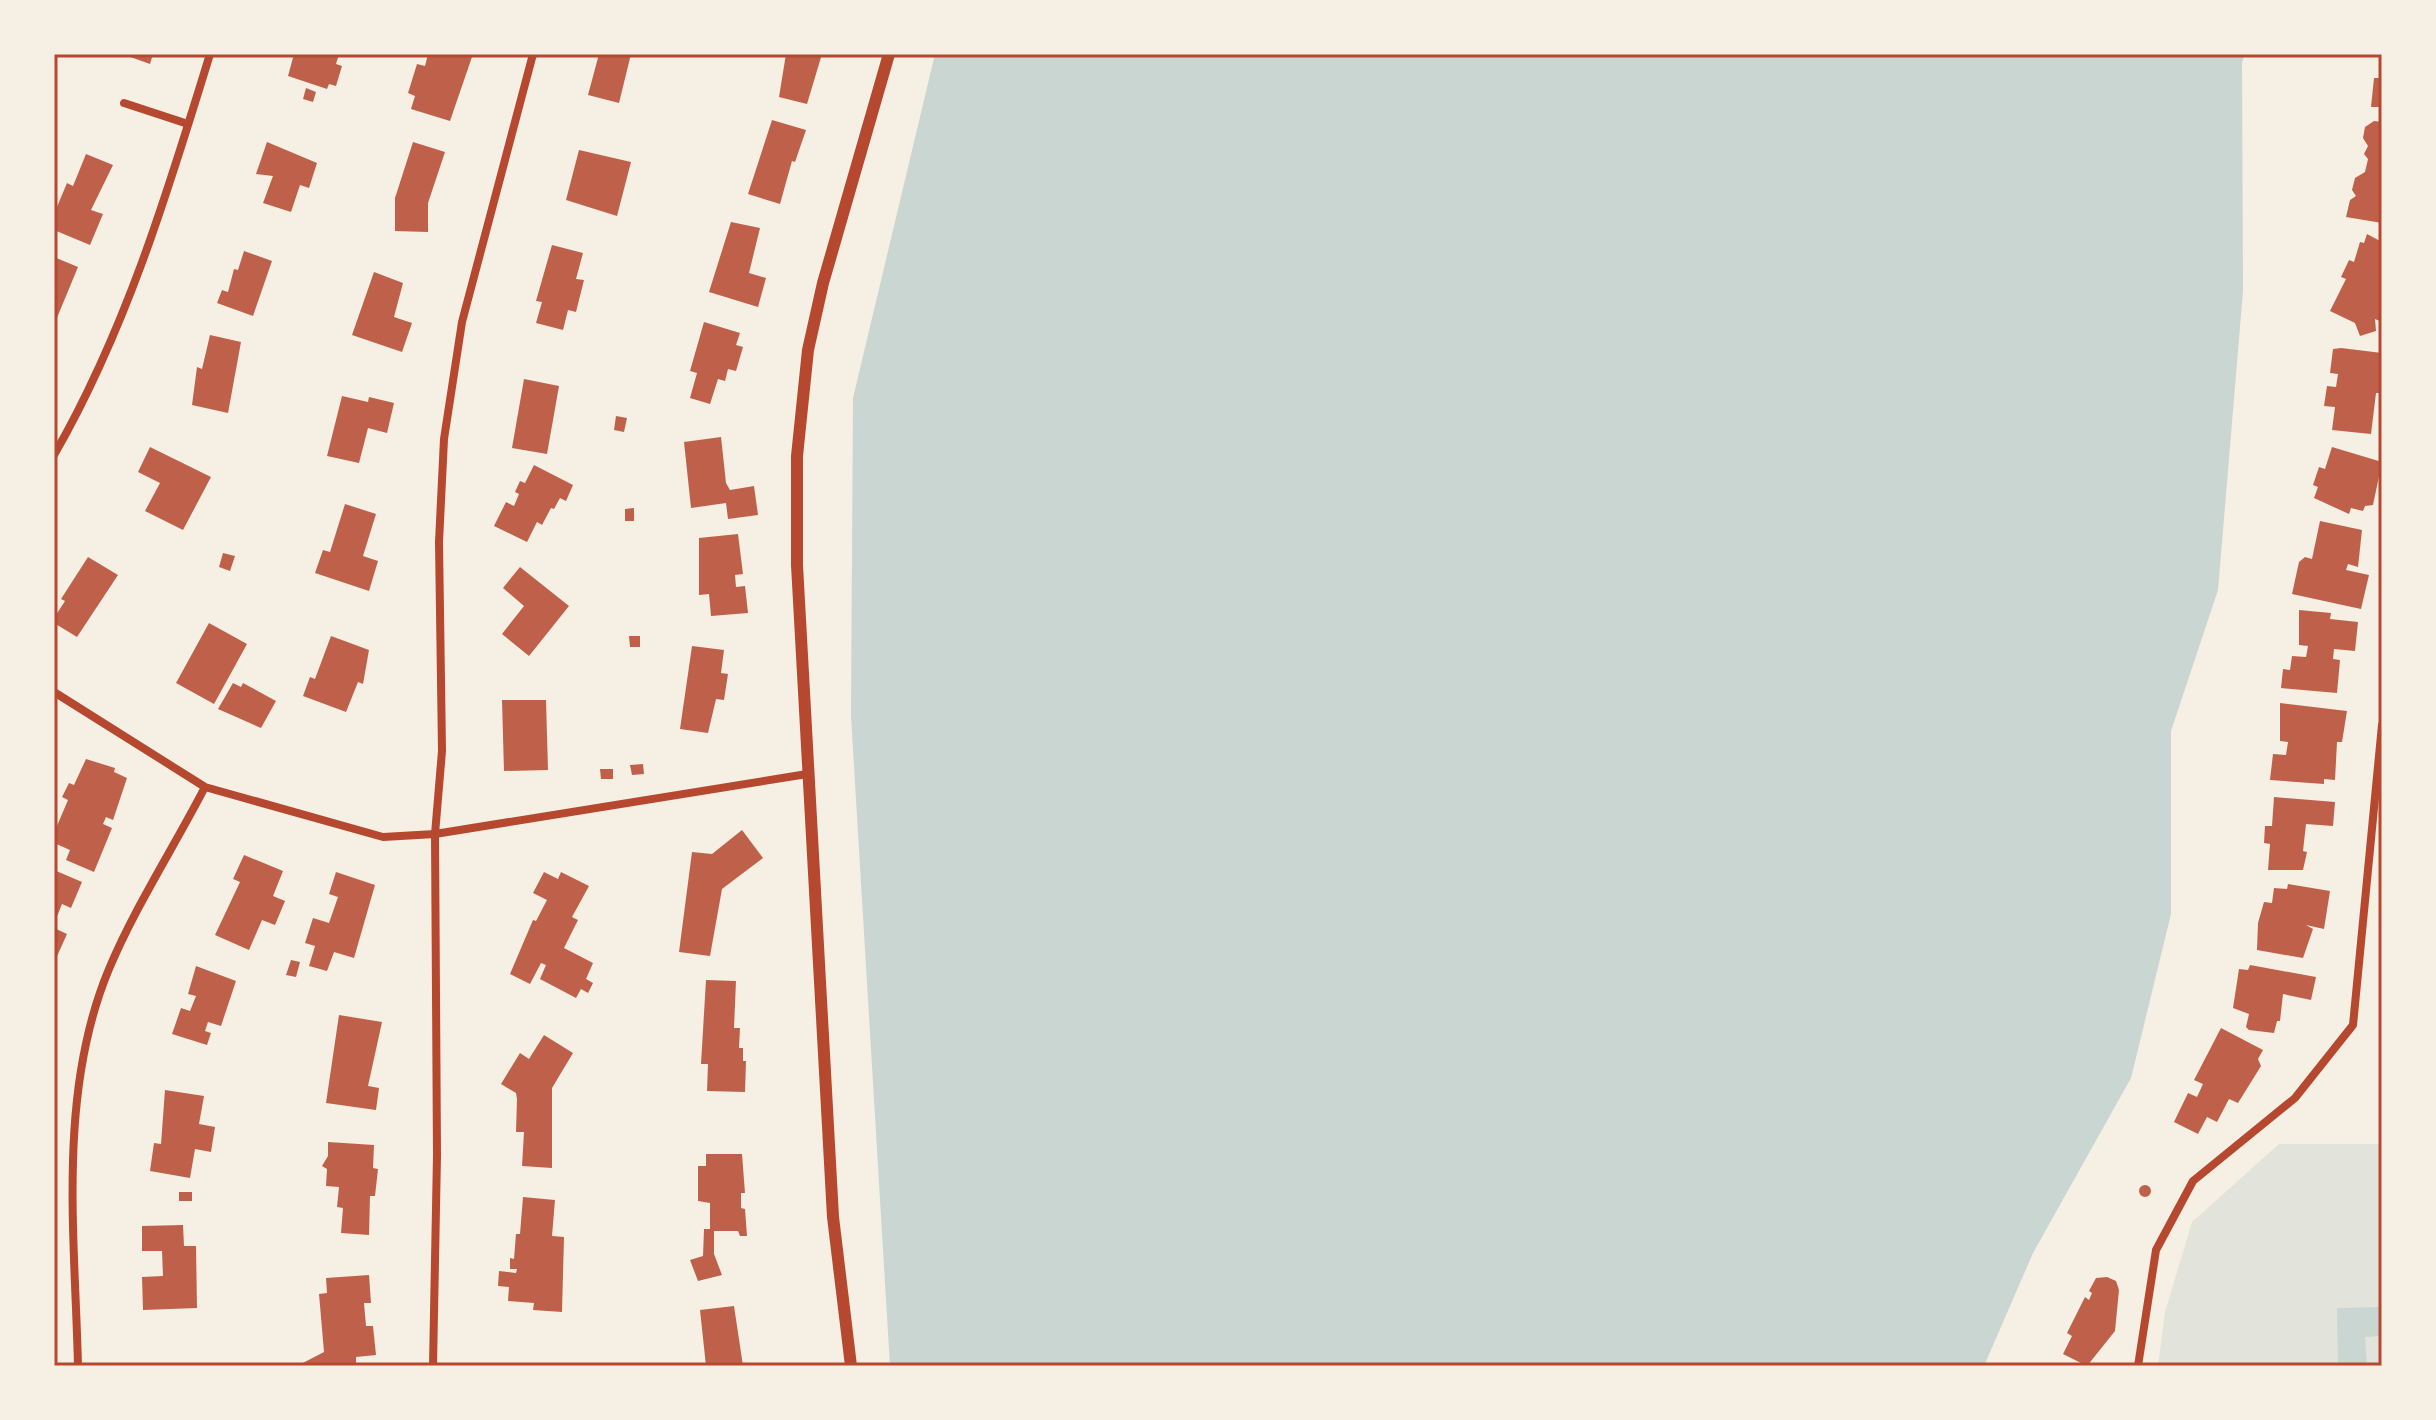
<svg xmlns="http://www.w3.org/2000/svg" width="2436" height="1420" font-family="Commissioner,sans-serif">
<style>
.green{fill:#e2e4dc}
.water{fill:#c9d6d2}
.building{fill:#bf614a}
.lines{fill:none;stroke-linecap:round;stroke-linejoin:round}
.minor{stroke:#b5482f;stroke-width:8}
.tertiary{stroke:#b5482f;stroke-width:12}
.neatline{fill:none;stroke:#b5482f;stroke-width:3}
</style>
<rect width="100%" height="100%" fill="#f6efe4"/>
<!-- green -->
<path class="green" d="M 2279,1144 L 2382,1144 L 2382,1366 L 2158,1366 L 2165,1312 L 2192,1222 Z"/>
<!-- water -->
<path class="water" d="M 935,54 L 2245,54 L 2242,62 L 2243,291 L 2218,590 L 2171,731 L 2171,914 L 2131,1078 L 2033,1253 L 1984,1366 L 890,1366 L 851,716 L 853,398 Z
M 2382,1307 L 2382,1336 L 2365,1337 L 2367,1365 L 2338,1366 L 2337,1308 Z"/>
<!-- building -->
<path class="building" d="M 122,54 L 153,54 L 150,64 Z
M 294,54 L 339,54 L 336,64 L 342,66 L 336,86 L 329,84 L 327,89 L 288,76 Z
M 428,54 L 473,54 L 450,121 L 411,109 L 415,96 L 408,93 L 417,64 L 425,66 Z
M 599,54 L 631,54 L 619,103 L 588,95 Z
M 786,54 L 822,54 L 807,104 L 779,97 Z
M 2374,78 L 2382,78 L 2382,107 L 2371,107 Z
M 306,88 L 316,92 L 313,102 L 303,99 Z
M 772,120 L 806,130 L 795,162 L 792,161 L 780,204 L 748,194 Z
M 2374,121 L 2382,122 L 2382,223 L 2346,217 L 2350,200 L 2356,196 L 2352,190 L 2355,178 L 2365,172 L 2368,159 L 2364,154 L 2368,146 L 2363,138 L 2365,127 Z
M 267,142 L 317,163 L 309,188 L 300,185 L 291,212 L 263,203 L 273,176 L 256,174 Z
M 413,142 L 445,152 L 428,203 L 428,232 L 395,231 L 395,198 Z
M 579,150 L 631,162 L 617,216 L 566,200 Z
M 86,154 L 113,165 L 91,210 L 103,214 L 90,245 L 54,230 L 54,214 L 67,183 L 73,186 Z
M 731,222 L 760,228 L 749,273 L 766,278 L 758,307 L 709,292 Z
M 2367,234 L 2382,242 L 2382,322 L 2375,319 L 2376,331 L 2360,336 L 2355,323 L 2330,311 L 2346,279 L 2341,277 L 2349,260 L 2354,262 L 2360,242 L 2364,243 Z
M 552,245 L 583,253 L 576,279 L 584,280 L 576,312 L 568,310 L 563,330 L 536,323 L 542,302 L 536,301 Z
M 244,251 L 272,261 L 253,316 L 217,303 L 222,290 L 228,292 L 234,269 L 238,270 Z
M 54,257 L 78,267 L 54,325 Z
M 374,272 L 403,283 L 394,317 L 412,323 L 402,352 L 352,335 Z
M 704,322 L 740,333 L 736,345 L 743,347 L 736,371 L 728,369 L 725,381 L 718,379 L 710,404 L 690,398 L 697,373 L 690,371 Z
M 210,335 L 241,342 L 228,413 L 192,405 L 197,367 L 202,369 Z
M 2341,348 L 2382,353 L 2382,393 L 2376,393 L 2371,434 L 2332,430 L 2335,407 L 2324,406 L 2327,386 L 2336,387 L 2338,374 L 2330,373 L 2333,349 Z
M 524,379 L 559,386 L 547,454 L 512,448 Z
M 342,396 L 368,402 L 369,397 L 394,403 L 387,433 L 368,428 L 359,463 L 327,456 Z
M 616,416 L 627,418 L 624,432 L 614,430 Z
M 721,437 L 726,483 L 730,490 L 754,486 L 758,515 L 728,519 L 726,503 L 691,508 L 684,442 Z
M 150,447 L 211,477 L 183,530 L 145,511 L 160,483 L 138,472 Z
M 2332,447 L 2382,462 L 2373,505 L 2365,506 L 2363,511 L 2351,508 L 2349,514 L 2314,498 L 2318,487 L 2313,485 L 2319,467 L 2325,469 Z
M 534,465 L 573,485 L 566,501 L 560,498 L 554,509 L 551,508 L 542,525 L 537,522 L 527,542 L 494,526 L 506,502 L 514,506 L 519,494 L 515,492 L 520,481 L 525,483 Z
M 345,504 L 376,514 L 363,556 L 378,561 L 369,591 L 315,573 L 323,550 L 330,552 Z
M 634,508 L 634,521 L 625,521 L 625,509 Z
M 2320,521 L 2362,530 L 2358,567 L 2348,564 L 2346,570 L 2369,575 L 2361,609 L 2292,594 L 2299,562 L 2305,557 L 2312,559 Z
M 738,534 L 743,574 L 735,575 L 736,587 L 745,586 L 748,613 L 711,616 L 709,594 L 699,595 L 699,538 Z
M 223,553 L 235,556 L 230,571 L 219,567 Z
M 88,557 L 118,575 L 77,637 L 54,623 L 54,618 L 65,601 L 61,599 Z
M 520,567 L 569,606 L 529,656 L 502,634 L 524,606 L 503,588 Z
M 2299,610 L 2331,613 L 2330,619 L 2358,622 L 2355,651 L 2334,649 L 2333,659 L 2340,660 L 2337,693 L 2281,688 L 2283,669 L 2290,670 L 2292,656 L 2306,657 L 2308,646 L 2299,645 Z
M 209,623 L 247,644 L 214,704 L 176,683 Z
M 331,636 L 369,650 L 363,684 L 358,682 L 346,712 L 303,696 L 310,677 L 315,679 Z
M 629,636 L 640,636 L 640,647 L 630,647 Z
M 692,646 L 724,650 L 721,673 L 728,674 L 724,700 L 716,699 L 708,733 L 680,729 Z
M 233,683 L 241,687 L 243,683 L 276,701 L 261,728 L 218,709 Z
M 502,700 L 546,700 L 548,770 L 504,771 Z
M 2280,703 L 2347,711 L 2342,742 L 2337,742 L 2335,780 L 2324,779 L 2324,784 L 2270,780 L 2273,754 L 2286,755 L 2288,742 L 2280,741 Z
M 86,759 L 115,768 L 114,772 L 127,778 L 113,820 L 106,817 L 103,824 L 112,828 L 94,872 L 66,860 L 70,850 L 54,843 L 54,833 L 68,800 L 62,797 L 69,783 L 74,785 Z
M 643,764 L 644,774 L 632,775 L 630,765 Z
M 600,769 L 613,769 L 613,779 L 601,779 Z
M 2274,797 L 2335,802 L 2333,826 L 2306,824 L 2303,851 L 2307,852 L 2303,870 L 2268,870 L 2270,844 L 2264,843 L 2265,826 L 2272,826 Z
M 742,830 L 763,858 L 722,889 L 710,956 L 679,952 L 692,852 L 712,854 Z
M 244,855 L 283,871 L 273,896 L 285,901 L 275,925 L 262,920 L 249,950 L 215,935 L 240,882 L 233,879 Z
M 54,870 L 82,882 L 71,908 L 62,904 L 54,924 Z
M 336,872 L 375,885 L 354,958 L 334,952 L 327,971 L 309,966 L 315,946 L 305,943 L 313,918 L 329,923 L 338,897 L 329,894 Z
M 544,872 L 558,879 L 561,872 L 589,886 L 572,917 L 578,920 L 564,948 L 593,963 L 586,979 L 593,983 L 588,993 L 581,989 L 576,998 L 540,979 L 546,965 L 541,963 L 530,984 L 510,974 L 533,920 L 536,921 L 547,900 L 533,893 Z
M 2288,884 L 2330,891 L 2324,929 L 2306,925 L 2313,929 L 2303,958 L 2257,950 L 2258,923 L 2264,902 L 2272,903 L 2274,888 L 2287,889 Z
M 54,928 L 67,934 L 54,963 Z
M 291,960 L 300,962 L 296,977 L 286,975 Z
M 2250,965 L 2316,977 L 2311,1000 L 2283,994 L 2280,1021 L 2277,1021 L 2274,1033 L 2249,1030 L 2246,1027 L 2249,1014 L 2233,1008 L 2239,969 L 2248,970 Z
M 196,966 L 236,981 L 221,1026 L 208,1022 L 205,1031 L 211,1033 L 207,1045 L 172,1034 L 181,1008 L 190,1011 L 196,996 L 188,994 Z
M 706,980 L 736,981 L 734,1028 L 740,1028 L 739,1048 L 743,1048 L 743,1061 L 746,1061 L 745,1092 L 707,1091 L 708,1064 L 701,1064 Z
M 339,1015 L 382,1022 L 368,1086 L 379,1088 L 376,1110 L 326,1103 Z
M 2221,1028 L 2263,1050 L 2258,1059 L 2261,1066 L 2238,1103 L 2229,1099 L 2217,1122 L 2207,1117 L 2198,1134 L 2174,1122 L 2188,1093 L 2197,1097 L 2203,1084 L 2194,1080 Z
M 544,1035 L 573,1053 L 552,1088 L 552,1168 L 522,1166 L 524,1132 L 516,1132 L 517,1099 L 516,1093 L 501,1084 L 520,1053 L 529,1059 Z
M 165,1090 L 204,1096 L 199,1124 L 215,1127 L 211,1152 L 195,1149 L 190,1178 L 150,1171 L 154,1143 L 161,1144 Z
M 328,1142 L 374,1145 L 373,1168 L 378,1169 L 375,1196 L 370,1196 L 369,1235 L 341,1233 L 343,1208 L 337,1207 L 339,1187 L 326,1186 L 327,1169 L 322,1166 L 328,1156 Z
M 706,1154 L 742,1154 L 745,1193 L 741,1193 L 741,1208 L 745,1209 L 747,1236 L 740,1236 L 738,1231 L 714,1231 L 714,1254 L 722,1275 L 698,1281 L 690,1260 L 703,1256 L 704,1229 L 710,1229 L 710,1203 L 698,1201 L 698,1166 L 706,1166 Z
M2139 1191a6 6 0 1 1 12 0a6 6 0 1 1-12 0Z
M 179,1192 L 192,1192 L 192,1201 L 179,1201 Z
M 523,1197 L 555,1200 L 552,1236 L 564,1237 L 562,1312 L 533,1310 L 534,1303 L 508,1301 L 509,1287 L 498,1286 L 499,1271 L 516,1273 L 517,1269 L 510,1269 L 510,1258 L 514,1259 L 516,1234 L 520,1234 Z
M 183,1225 L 184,1246 L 196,1246 L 197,1308 L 143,1310 L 142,1277 L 163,1276 L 162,1251 L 142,1251 L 142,1226 Z
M 369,1275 L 371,1303 L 364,1303 L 366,1326 L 373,1326 L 376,1355 L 356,1357 L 356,1366 L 297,1366 L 324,1352 L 319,1294 L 327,1293 L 326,1278 Z
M 2107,1277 L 2116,1281 L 2119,1290 L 2115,1331 L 2087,1366 L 2063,1354 L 2072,1336 L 2067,1333 L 2085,1297 L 2089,1300 L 2092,1293 L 2089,1291 L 2096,1278 Z
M 734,1306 L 743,1366 L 706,1366 L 700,1310 Z"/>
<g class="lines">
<!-- minor -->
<path class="minor" d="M 124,103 L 188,124
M 54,455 C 126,330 168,191 210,54
M 54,692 L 205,787 L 383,837 L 435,834 L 807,774
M 78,1366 C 75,1236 57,1093 109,969 C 135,907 174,847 205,787
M 433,1366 L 437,1155 L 435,834 L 442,751 L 439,542 L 444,439 L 462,322 L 533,54
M 2138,1366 L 2156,1250 L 2193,1181 L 2295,1098 L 2353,1025 L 2382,725"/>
<!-- tertiary -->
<path class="tertiary" d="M 851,1366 L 833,1217 L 797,565 L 797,456 L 808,350 L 823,283 L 889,54"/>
</g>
<!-- border -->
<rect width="2436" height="1420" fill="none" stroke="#f6efe4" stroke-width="112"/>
<rect x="56" y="56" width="2324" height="1308" class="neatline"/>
</svg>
